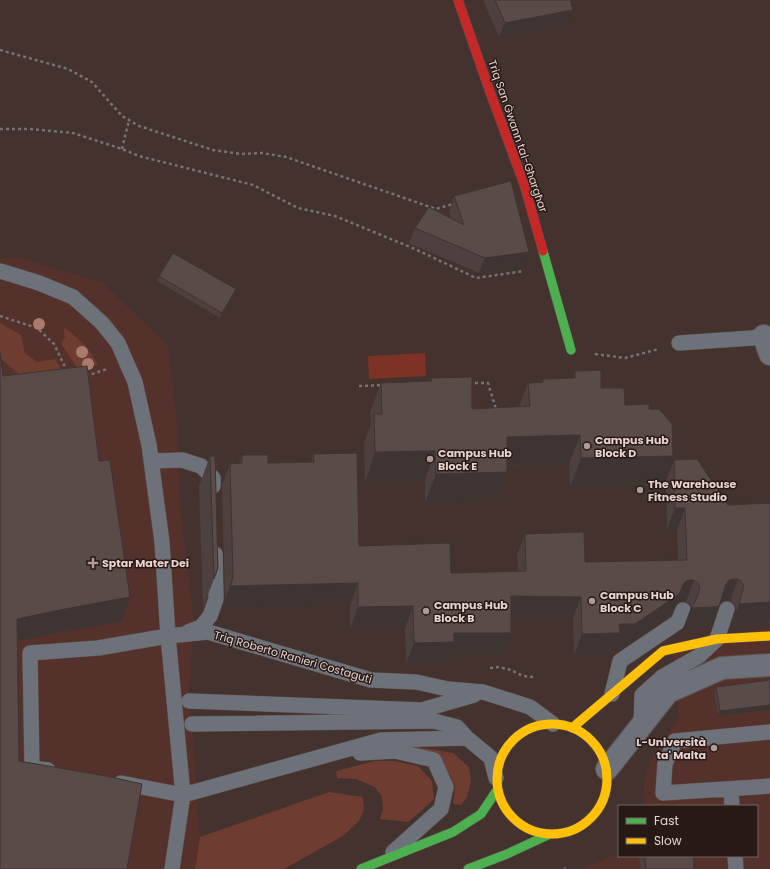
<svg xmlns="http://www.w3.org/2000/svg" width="770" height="869" font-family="Poppins,sans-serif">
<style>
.built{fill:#54312b}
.grass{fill:#6f3c31}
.water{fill:#7c3224}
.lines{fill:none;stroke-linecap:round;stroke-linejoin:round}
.lane-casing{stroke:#5f504c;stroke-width:16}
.street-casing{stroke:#5f504c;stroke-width:24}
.fast-casing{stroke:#5f504c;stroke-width:10}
.slow-casing{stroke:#5f504c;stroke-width:10}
.jam-casing{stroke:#5f504c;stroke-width:10}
.path{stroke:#757377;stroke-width:2.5;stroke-dasharray:3 3;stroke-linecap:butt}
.lane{stroke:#6d7179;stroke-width:15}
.street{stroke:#6d7179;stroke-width:22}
.fast{stroke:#4caf50;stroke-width:9}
.slow{stroke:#ffc107;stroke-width:9}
.jam{stroke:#c62828;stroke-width:9}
.tree{fill:#a97a6f}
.wall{fill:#4d403e}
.shaded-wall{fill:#3e3432}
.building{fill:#594b48;stroke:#3e3432}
.poi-dot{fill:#ae9a96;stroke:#271916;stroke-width:1.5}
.labels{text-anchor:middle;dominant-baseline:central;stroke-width:3;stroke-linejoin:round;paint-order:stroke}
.street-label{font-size:11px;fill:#e7d2ce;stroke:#271916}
.poi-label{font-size:11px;font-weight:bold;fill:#e7d2ce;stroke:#271916;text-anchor:start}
</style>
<rect width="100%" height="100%" fill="#43322e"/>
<!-- built -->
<path class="built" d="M 18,257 L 103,283 L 168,345 L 177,422 L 180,503 L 194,622 L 189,701 L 192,724 L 200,837 L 195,869 L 0,869 L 0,258 Z
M 770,628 L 770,869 L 582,869 L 619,853 L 619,856 L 757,856 L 757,806 L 643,806 L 644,781 L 650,761 L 679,717 L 671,643 Z"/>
<!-- grass -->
<path class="grass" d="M 0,323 L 21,335 L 25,353 L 37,362 L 55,359 L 65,376 L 20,390 L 19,374 L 0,358 Z
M 63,326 L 85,345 L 98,364 L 79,371 L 61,343 L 65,337 Z
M 412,746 L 453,753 L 469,767 L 471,782 L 467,797 L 461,805 L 453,804 L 455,786 L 442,761 Z
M 375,761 L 395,761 L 418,766 L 432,781 L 434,799 L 420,812 L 408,822 L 380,819 L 383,809 L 382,797 L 375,787 L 356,779 L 337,778 L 336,771 Z
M 329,792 L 363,797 L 364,810 L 359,821 L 343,836 L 284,869 L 195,869 L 200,837 Z"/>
<!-- water -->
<path class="water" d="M 425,353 L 426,376 L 369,379 L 368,356 Z"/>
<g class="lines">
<defs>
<path id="lane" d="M 0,271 L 39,283 L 73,297 L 102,323 L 118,343 L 135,382 L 149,445 L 162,542 L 168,636 L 183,795 L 172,869
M 679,343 L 752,338 L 764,336 L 770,334
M 151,461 L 182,460 L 201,466 L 213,478 L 213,486
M 188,632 L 201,627 L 210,616 L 216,599 L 215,554
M 612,694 L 620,661 L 678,622 L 683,610
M 189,701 L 422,710 L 474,695
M 192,724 L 434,721 L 457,727 L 467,738
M 641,726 L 642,695 L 662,677 L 699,656 L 717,639 L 727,609
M 770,732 L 675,741 L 665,764 L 663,793 L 770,786
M 360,753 L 395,751 L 434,760 L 446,787 L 441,809 L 393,852
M 48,770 L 32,768 L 30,653 L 98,648 L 168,636 L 208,632 L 371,680 L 416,682 L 448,689 L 483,692 L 530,707 L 553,724
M 121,783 L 183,795 L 381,740 L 467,738 L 491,758 L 496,778
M 731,789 L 732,806
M 735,856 L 736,869"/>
<path id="street" d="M 764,336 L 770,354
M 607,769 L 668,692 L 722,668 L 770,665"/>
<path id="fast" d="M 543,251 L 571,350
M 361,869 L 453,832 L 481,814 L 497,790
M 468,869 L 507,854 L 548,835"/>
<path id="slow" d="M497 779a55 55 0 1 1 110 0a55 55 0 1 1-110 0Z
M 572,728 L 663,651 L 717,639 L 770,636"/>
<path id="jam" d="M 458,0 L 490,92 L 524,184 L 543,251"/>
</defs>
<!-- lane casing -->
<use href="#lane" class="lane-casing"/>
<!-- street casing -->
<use href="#street" class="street-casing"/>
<!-- fast casing -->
<use href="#fast" class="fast-casing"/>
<!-- slow casing -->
<use href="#slow" class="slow-casing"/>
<!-- jam casing -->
<use href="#jam" class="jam-casing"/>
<!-- path -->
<path class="path" d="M 0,50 L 68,69 L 92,82 L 122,116 L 139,126 L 213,150 L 241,154 L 262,153 L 286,157 L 436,209 L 453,204
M 0,129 L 30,129 L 73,133 L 122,149 L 139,156 L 253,185 L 298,208 L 335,216 L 415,249 L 476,278 L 524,271
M 122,149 L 129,120
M 0,316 L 37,328 L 54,344 L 67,371
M 595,354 L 625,358 L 659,349
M 86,376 L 107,369
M 469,383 L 488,383 L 496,409
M 359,386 L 384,385
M 490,668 L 499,667 L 511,670 L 523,676 L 533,677
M 564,868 L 565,869"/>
<!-- lane -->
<use href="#lane" class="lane"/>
<!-- street -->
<use href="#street" class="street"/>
<!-- fast -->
<use href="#fast" class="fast"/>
<!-- slow -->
<use href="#slow" class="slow"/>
<!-- jam -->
<use href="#jam" class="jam"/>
</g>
<!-- trees -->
<g class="tree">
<circle cx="39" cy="324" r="6"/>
<circle cx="82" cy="352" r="6"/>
<circle cx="88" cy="364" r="6"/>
</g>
<!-- wall -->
<path class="wall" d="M 483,0 L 570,0 L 568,25 L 499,37 Z
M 454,196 L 523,267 L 479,273 L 409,243 L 415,228 L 451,219 L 449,211 Z
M 159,276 L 236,289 L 234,295 L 220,318 L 157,281 Z
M 575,371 L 601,388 L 625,405 L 649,409 L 663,485 L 570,488 L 569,464 L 507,466 L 507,472 L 497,501 L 425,503 L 425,480 L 365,482 L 364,443 L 371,424 L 370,412 L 381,383 L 430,381 L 431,378 L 472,409 L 519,407 L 528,383 L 541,382 L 543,379 L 573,378 Z
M 313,454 L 359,546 L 451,573 L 518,571 L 517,555 L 525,534 L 585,562 L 678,560 L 677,530 L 667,530 L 666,481 L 674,460 L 728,505 L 770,503 L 770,624 L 731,626 L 736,612 L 736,608 L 733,603 L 730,601 L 726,600 L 721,602 L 720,604 L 711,627 L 705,629 L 683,629 L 691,608 L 690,604 L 686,602 L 681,601 L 677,603 L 675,606 L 671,616 L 627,645 L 615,646 L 612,655 L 574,656 L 573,618 L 511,618 L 511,633 L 503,654 L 450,654 L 446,664 L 406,664 L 405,628 L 350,629 L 350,605 L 222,608 L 225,599 L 222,485 L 230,464 L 239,463 L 242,455 L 268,463 L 311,462 Z
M 210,456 L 218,568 L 203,608 L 199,486 Z
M 770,680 L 770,710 L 718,716 L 714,693 L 716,687 Z
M 639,856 L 693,856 L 694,869 L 640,869 Z"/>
<!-- shaded-wall -->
<path class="shaded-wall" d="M 573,10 L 568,25 L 499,37 L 505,23 Z
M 529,252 L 523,267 L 479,273 L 485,258 Z
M 236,289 L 234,295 L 220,318 L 222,313 Z
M 580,435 L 569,464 L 496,466 L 507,437 Z
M 435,451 L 425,480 L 365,482 L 375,452 Z
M 673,456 L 663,485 L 570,488 L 581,458 Z
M 507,472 L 497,501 L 425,503 L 436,474 Z
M 675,508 L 685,508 L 677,530 L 667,530 Z
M 733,579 L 738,579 L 730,601 L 726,600 L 721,602 L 719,606 L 726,584 L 729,580 Z
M 689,580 L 694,580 L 686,602 L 681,601 L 677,603 L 675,606 L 671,616 L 627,645 L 615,646 L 612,655 L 574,656 L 582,634 L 619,624 L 683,585 L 685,582 Z
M 358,583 L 350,605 L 222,608 L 230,586 Z
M 511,596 L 581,597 L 573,618 L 503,618 Z
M 130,597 L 121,622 L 56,633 L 8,643 L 17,619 L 65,609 Z
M 770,602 L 770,622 L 769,624 L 731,626 L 739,604 Z
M 413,606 L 405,628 L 350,629 L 358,607 Z
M 719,606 L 711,627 L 705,629 L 683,629 L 691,608 Z
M 454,633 L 511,633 L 503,654 L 450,654 L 446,664 L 406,664 L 414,643 Z
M 770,705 L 770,710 L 718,716 L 720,711 Z"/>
<!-- building -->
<path class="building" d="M 495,0 L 570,0 L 573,10 L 505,23 Z
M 511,181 L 529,252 L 485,258 L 415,228 L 429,207 L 464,225 L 454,196 Z
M 173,253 L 236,289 L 222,313 L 159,276 Z
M 0,353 L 3,376 L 87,366 L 99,461 L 110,460 L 130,597 L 65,609 L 17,619 L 19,761 L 106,776 L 142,784 L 127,869 L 0,869 Z
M 601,370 L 601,388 L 624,388 L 625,405 L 649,404 L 649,409 L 659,409 L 672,424 L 673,456 L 581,458 L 580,435 L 507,437 L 507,472 L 436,474 L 435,451 L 375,452 L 374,414 L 382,414 L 381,383 L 432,381 L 431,378 L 472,377 L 472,409 L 530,406 L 528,383 L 543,382 L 543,379 L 575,378 L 575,371 Z
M 357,453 L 359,546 L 450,543 L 451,573 L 526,571 L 525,534 L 584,532 L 585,562 L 687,560 L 685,508 L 675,508 L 674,460 L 697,459 L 728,505 L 770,503 L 770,602 L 739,604 L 743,590 L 744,586 L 741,581 L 738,579 L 733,579 L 729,580 L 726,584 L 719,606 L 713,607 L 691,608 L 694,604 L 699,592 L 700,588 L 698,583 L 694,580 L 689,580 L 685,582 L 683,585 L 679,594 L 635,624 L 619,624 L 620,633 L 582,634 L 581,597 L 511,596 L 511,633 L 454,633 L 454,642 L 414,643 L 413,606 L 358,607 L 358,583 L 230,586 L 233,577 L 230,464 L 242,463 L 242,455 L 268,455 L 268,463 L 314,462 L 313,454 Z
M 210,456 L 215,456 L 218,568 L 214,579 Z
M 770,680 L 770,705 L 720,711 L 716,687 Z
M 645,856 L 693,856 L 694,869 L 646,869 Z"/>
<!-- markers -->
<g class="poi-dot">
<circle cx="587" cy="446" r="4"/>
<circle cx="430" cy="459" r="4"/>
<circle cx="640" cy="490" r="4"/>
<path d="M91 557h4v4h4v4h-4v4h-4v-4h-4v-4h4z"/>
<circle cx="592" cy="601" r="4"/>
<circle cx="426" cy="611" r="4"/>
<circle cx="714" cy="748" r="4"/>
</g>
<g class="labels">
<!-- street labels -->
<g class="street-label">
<text transform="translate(518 136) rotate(71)">Triq San Ġwann tal-Għargħar</text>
<text transform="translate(293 657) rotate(16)">Triq Roberto Ranieri Costaguti</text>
</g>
<!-- poi labels -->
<g class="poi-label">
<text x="595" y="440">Campus Hub<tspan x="595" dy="13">Block D</tspan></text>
<text x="438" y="453">Campus Hub<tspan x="438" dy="13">Block E</tspan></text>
<text x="648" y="484">The Warehouse<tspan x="648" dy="13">Fitness Studio</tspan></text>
<text x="102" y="563">Sptar Mater Dei</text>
<text x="600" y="595">Campus Hub<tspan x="600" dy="13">Block C</tspan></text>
<text x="434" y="605">Campus Hub<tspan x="434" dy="13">Block B</tspan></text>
<text x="706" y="742" text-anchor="end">L-Università<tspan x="706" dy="13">ta' Malta</tspan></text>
</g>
</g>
<!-- legend -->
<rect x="618" y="805" width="140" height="52" fill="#271916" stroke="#746360"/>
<rect x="626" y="818" width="20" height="6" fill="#4caf50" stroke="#746360"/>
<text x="654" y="825" font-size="12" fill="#e7d2ce">Fast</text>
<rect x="626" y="838" width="20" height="6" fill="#ffc107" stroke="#746360"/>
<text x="654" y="845" font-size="12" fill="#e7d2ce">Slow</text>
</svg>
